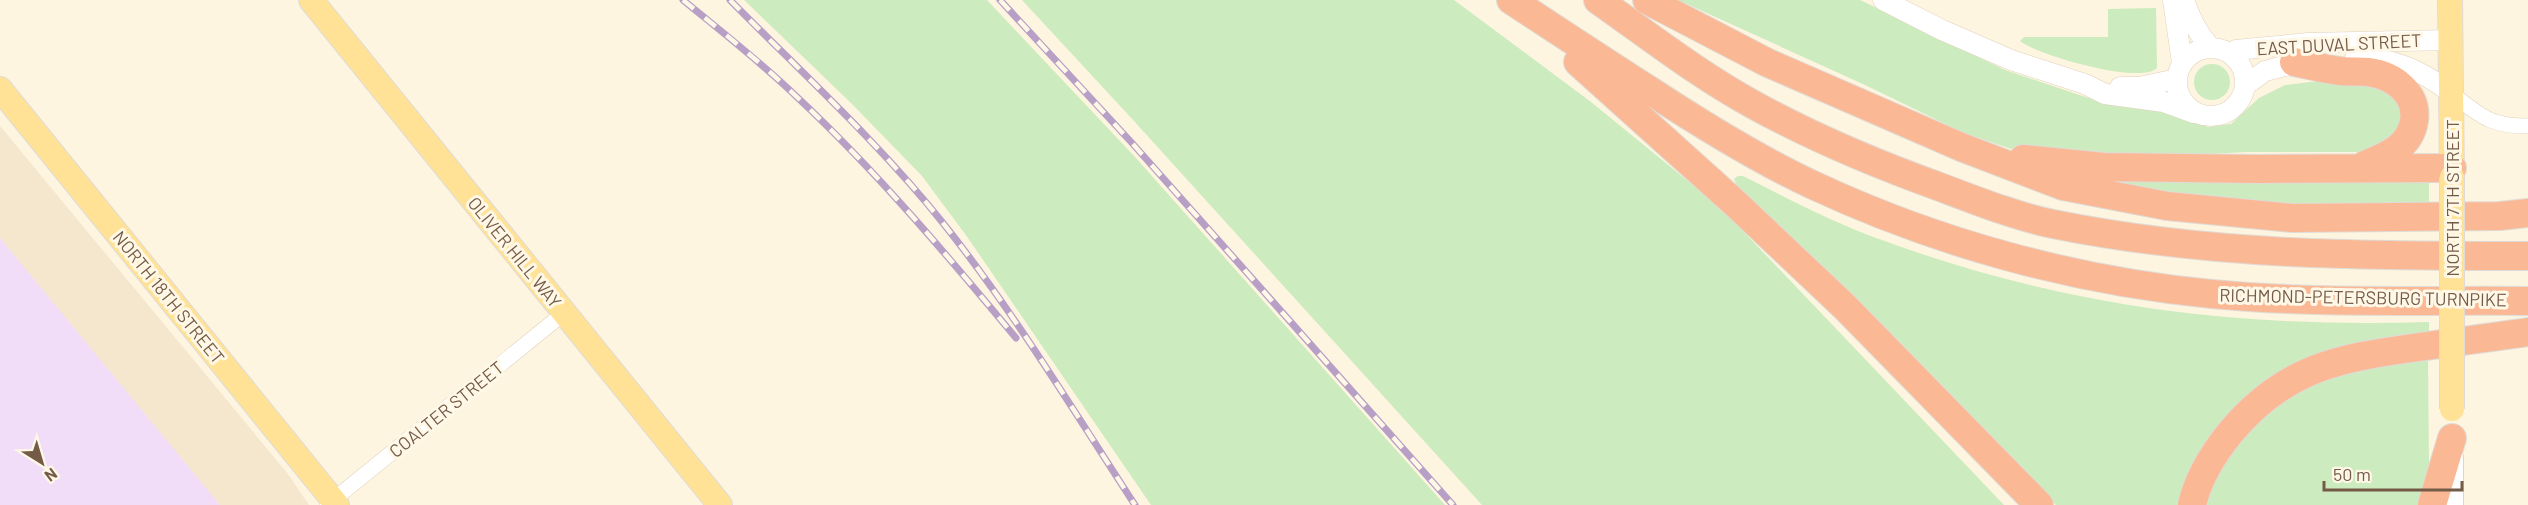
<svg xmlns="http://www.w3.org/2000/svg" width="2528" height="505" font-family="Barlow,sans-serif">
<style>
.residential{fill:#f5e7ce}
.education{fill:#f2ddf9}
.green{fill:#ccebbe}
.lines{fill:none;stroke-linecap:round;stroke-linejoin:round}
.minor-casing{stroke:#e1d1bc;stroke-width:16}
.tertiary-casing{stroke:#e1d1bc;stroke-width:21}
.secondary-casing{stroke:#e7d3b9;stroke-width:24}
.primary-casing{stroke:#e0dbd7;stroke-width:26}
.motorway-casing{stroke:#e0dbd7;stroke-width:30}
.minor{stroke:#fff;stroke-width:15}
.tertiary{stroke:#fff;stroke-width:20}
.secondary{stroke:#fff;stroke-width:22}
.primary{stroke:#ffe295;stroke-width:24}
.motorway{stroke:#fab994;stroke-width:28}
.rail-casing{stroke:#b89fc6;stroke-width:7}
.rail{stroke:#fff8e7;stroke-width:4.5;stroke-dasharray:14;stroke-linecap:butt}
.primary-bridge-casing{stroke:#e0dbd7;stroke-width:26;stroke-linecap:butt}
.primary-bridge{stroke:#ffe295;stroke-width:24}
.labels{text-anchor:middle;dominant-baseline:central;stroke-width:6;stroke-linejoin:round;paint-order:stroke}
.street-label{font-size:18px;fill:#745b47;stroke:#fff8e7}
</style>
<rect width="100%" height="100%" fill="#fdf5e0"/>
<!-- residential -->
<path class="residential" d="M 0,126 L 288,474 L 309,505 L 0,505 Z"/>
<!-- education -->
<path class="education" d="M 0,238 L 220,505 L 0,505 Z"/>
<!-- green -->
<path class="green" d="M 744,0 L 987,0 L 1135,157 L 1445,505 L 1151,505 L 968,238 L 922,176 L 852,104 Z
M 1022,0 L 1454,0 L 1591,102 L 1721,208 L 2004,505 L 1482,505 L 1134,121 Z
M 1678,0 L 1860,0 L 2005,70 L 2103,103 L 2161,109 L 2208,127 L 2231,124 L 2259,98 L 2285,85 L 2326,80 L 2386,84 L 2408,122 L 2371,152 L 2247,152 L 2109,159 L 2015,150 L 1966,134 L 1865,85 Z
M 2156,8 L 2157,68 C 2140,85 2037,55 2020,41 L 2024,37 L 2108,37 L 2108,9 Z
M2194 82a18 18 0 1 1 36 0a18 18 0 1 1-36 0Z
M 2081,174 L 2429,177 L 2429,210 L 2182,199 Z
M 1738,176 L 1743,176 C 1787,198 1832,222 1879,239 C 2064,307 2233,328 2429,322 L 2429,337 L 2312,359 L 2185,505 L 2056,505 L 1739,191 L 1734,179 Z
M 2428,357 L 2429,468 L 2418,505 L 2204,505 L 2213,477 L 2256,419 L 2314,380 Z"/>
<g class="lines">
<defs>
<path id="minor" d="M 2451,93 C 2481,116 2489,126 2528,126
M 327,505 L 564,313"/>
<path id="tertiary" d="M 1883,0 L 1942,30 L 2011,60 L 2085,84 L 2105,94 L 2164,102 L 2194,113
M 2173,0 L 2182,63
M 2184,0 C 2191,19 2197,33 2211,48
M2177 82a34 34 0 1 1 68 0a34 34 0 1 1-68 0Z
M 2230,54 L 2236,50 L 2308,43 L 2450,40
M 2355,58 C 2395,58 2419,69 2451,93
M 2246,85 L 2265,71 L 2304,61
M 2120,87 L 2139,87 L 2177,79"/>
<path id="secondary" d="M 2452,505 L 2452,458"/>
<path id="primary" d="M 311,0 L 720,505
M 2450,0 L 2452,177
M 0,89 L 337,505"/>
<path id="motorway" d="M 1511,0 C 1558,31 1605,62 1652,92 C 1704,126 1757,159 1813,185 C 1937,243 2075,281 2212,294 C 2316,304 2423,300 2528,301
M 1598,0 C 1649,36 1699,75 1754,105 C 1814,138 1876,164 1940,187 C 1977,201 2015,216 2053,224 C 2210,256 2369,256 2528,256
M 1647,0 L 1768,63 L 1961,147 L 2063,186 L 2167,206 L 2292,218 L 2500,216 L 2528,213
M 1578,62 L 1737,205 L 1845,307 L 2039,505
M 2294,62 C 2309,65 2325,69 2340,71 C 2349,72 2359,71 2368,72 C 2393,75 2418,93 2414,121 C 2410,147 2387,156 2365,165
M 2023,159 L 2104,167 L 2259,169 L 2452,168
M 2192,505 C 2198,478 2213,454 2230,433 C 2285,367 2339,358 2419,347 C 2456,342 2492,337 2528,332
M 2432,505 L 2452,438"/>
</defs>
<!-- minor casing -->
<use href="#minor" class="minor-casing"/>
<!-- tertiary casing -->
<use href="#tertiary" class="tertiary-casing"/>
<!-- secondary casing -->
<use href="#secondary" class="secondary-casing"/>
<!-- primary casing -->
<use href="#primary" class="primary-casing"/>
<!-- motorway casing -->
<use href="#motorway" class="motorway-casing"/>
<!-- minor -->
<use href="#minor" class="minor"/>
<!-- tertiary -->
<use href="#tertiary" class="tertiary"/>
<!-- secondary -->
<use href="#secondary" class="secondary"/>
<!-- primary -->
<use href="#primary" class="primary"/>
<!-- motorway -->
<use href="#motorway" class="motorway"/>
<defs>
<path id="rail" d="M 683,0 C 722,32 762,63 798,98 C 877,172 947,255 1016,338
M 730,0 C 802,73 879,143 943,223 C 1014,312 1073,410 1135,505
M 1000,0 L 1132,143 L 1453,505"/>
</defs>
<!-- rail casing -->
<use href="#rail" class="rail-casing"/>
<!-- rail -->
<use href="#rail" class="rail"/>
<defs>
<path id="primary-bridge" d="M 2452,177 L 2452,409"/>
</defs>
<!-- primary-bridge casing -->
<use href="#primary-bridge" class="primary-bridge-casing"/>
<!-- primary-bridge -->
<use href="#primary-bridge" class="primary-bridge"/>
</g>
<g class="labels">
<!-- street labels -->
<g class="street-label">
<text transform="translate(2339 44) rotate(-3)">EAST DUVAL STREET</text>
<text transform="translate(2452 198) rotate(-90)">NORTH 7TH STREET</text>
<text transform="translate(515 252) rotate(51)">OLIVER HILL WAY</text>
<text transform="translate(169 297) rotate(51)">NORTH 18TH STREET</text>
<text transform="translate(2363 297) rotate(1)">RICHMOND-PETERSBURG TURNPIKE</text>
<text transform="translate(446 409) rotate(-39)">COALTER STREET</text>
</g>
</g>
<!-- north arrow -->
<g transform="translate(42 463) rotate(143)" stroke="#fff8e7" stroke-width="4.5" paint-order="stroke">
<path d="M0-4.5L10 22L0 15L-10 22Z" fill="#745b47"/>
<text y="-9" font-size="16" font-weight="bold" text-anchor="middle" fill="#745b47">N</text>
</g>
<!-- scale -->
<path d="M2324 481v9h138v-9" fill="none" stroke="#745b47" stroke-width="3"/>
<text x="2333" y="481" font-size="18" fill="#745b47" stroke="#fff8e7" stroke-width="4.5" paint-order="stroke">50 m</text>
</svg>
